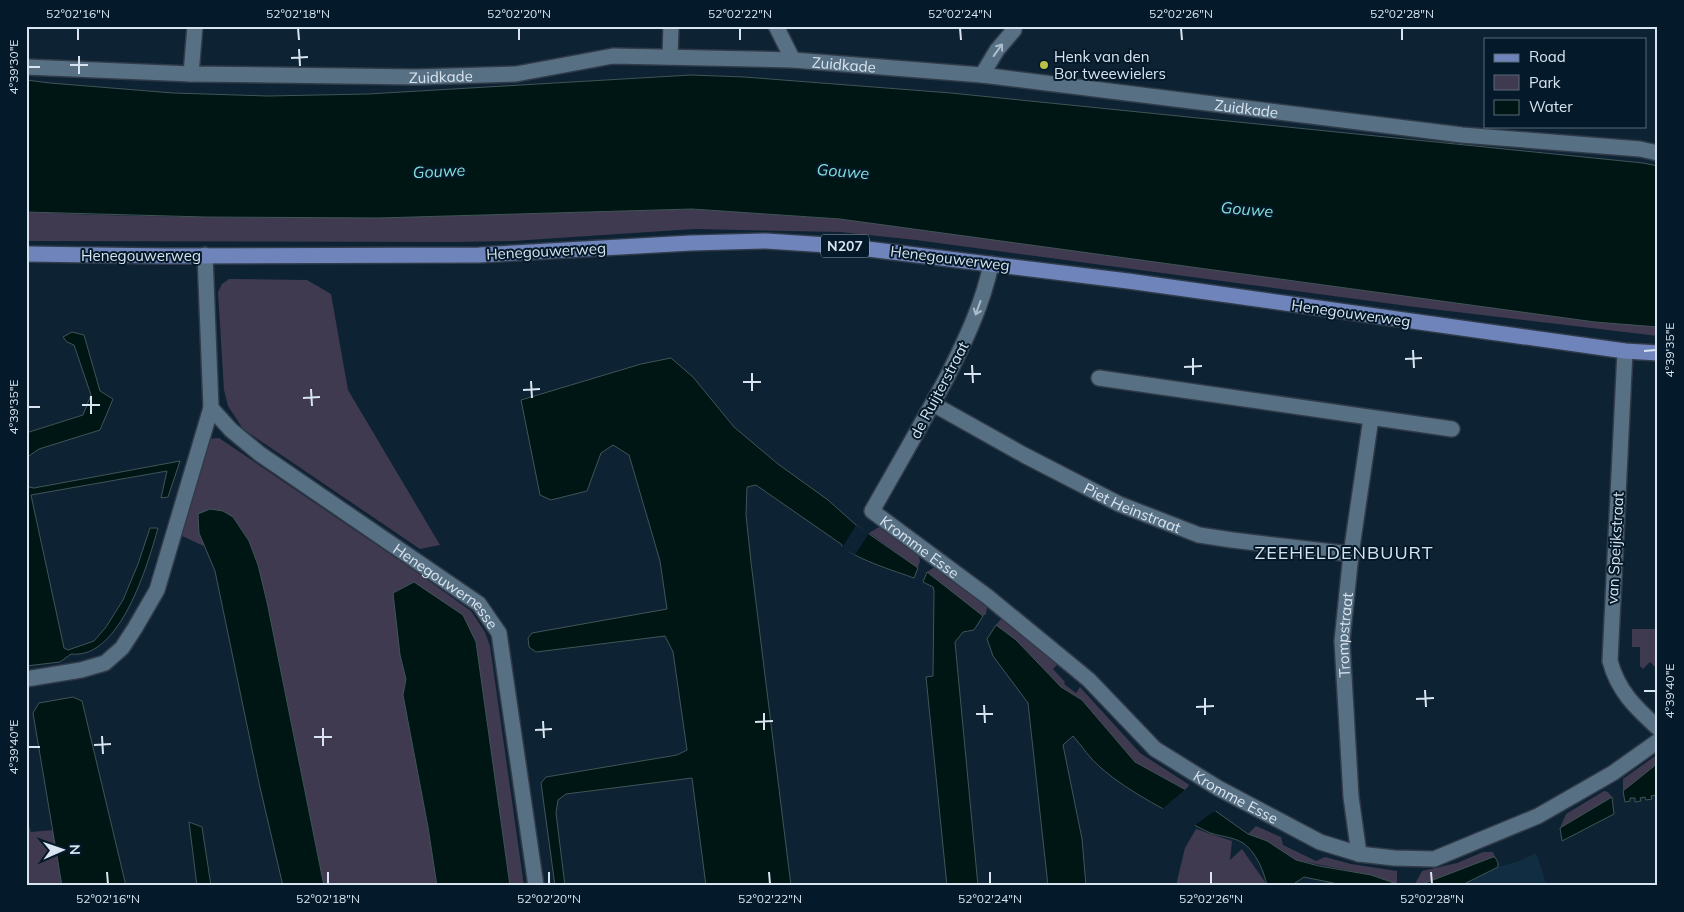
<svg xmlns="http://www.w3.org/2000/svg" width="1684" height="912" font-family="Mulish,sans-serif">
<style>
.built{fill:#112d42}
.green{fill:#403a50}
.water{fill:#001615;stroke:#415457}
.pier{fill:#0d2233}
.lines{fill:none;stroke-linecap:round;stroke-linejoin:round}
.minor-casing{stroke:#303b49;stroke-width:18}
.primary-casing{stroke:#303b49;stroke-width:18}
.minor{stroke:#587084;stroke-width:15}
.primary{stroke:#6e84bb;stroke-width:15}
.oneway{stroke:#abbcca}
.ticks{fill:none;stroke:#d8e5f0;stroke-width:2}
.poi-dot{fill:#bbc045;stroke:#041929;stroke-width:2}
.labels{text-anchor:middle;dominant-baseline:central;stroke-width:4;stroke-linejoin:round;paint-order:stroke}
.shield{fill:#041929;stroke:#98a8b4;stroke-width:1}
.shield-label{font-size:14px;font-weight:bold;fill:#d8e5f0}
.poi-label{font-size:15px;fill:#d8e5f0;stroke:#041929;text-anchor:start}
.street-label{font-size:15px;fill:#d8e5f0;stroke:#041929}
.water-label{font-size:16px;font-style:italic;fill:#84dfdb;stroke:#041929}
.quarter-label{font-size:18px;letter-spacing:1px;fill:#d8e5f0;stroke:#041929}
.neatline{fill:none;stroke:#d8e5f0;stroke-width:2}
.ticks-label{font-size:12px;text-anchor:middle;fill:#d8e5f0}
</style>
<rect width="100%" height="100%" fill="#0d2233"/>
<!-- built -->
<path class="built" d="M 1536,853 L 1547,886 L 1460,886 L 1498,867 L 1519,861 Z"/>
<!-- green -->
<path class="green" d="M 692,209 L 840,219 L 916,229 L 1595,322 L 1658,327 L 1658,336 L 1415,307 L 916,240 L 840,232 L 694,229 L 513,241 L 456,242 L 26,241 L 26,212 C 248,223 470,215 692,209 Z
M 229,279 L 307,280 L 331,294 L 348,390 L 440,545 L 420,549 L 243,429 L 228,406 L 224,390 L 218,292 L 222,284 Z
M 219,438 L 415,571 L 471,611 L 485,632 L 490,646 L 524,886 L 510,886 L 476,642 L 463,615 L 400,655 L 406,679 L 403,695 L 428,827 L 437,886 L 324,886 L 267,602 L 258,565 L 249,541 L 233,517 L 199,533 L 206,547 L 182,536 L 209,439 Z
M 879,527 L 918,554 L 920,561 L 918,568 L 869,533 Z
M 933,568 L 936,568 L 985,604 L 987,608 L 986,614 L 983,616 L 927,572 Z
M 1001,619 L 1005,619 L 1058,664 L 1053,669 L 1065,682 L 1064,684 L 1076,693 L 1080,687 L 1140,753 L 1188,784 L 1189,785 L 1186,790 L 1135,762 L 1082,700 L 1061,687 L 1016,640 L 996,625 Z
M 1632,629 L 1658,629 L 1658,670 L 1650,662 L 1643,669 L 1640,666 L 1640,647 L 1632,647 Z
M 1658,754 L 1658,763 L 1623,791 L 1623,779 Z
M 1604,791 L 1608,792 L 1612,797 L 1560,828 L 1566,814 Z
M 26,817 L 31,832 L 53,830 L 62,886 L 26,886 Z
M 1256,826 L 1281,837 L 1283,845 L 1316,861 L 1325,857 L 1351,864 L 1397,871 L 1397,884 L 1371,875 L 1296,860 L 1267,841 L 1248,834 Z
M 1196,829 L 1232,841 L 1230,860 L 1242,849 L 1265,882 L 1265,886 L 1177,886 L 1177,881 L 1185,848 Z
M 1483,852 L 1493,852 L 1495,857 L 1420,885 L 1415,884 L 1422,871 L 1457,863 Z"/>
<!-- water -->
<path class="water" d="M 691,75 L 744,77 L 951,93 L 1643,163 L 1658,166 L 1658,327 L 1595,322 L 840,219 L 692,209 L 378,218 L 205,217 L 26,212 L 26,80 L 50,83 L 173,93 L 268,96 L 368,94 Z
M 72,332 L 84,335 L 100,391 L 113,399 L 100,430 L 39,449 L 26,458 L 26,433 L 83,415 L 91,395 L 74,345 L 67,342 L 63,337 Z
M 671,358 L 693,377 L 734,427 L 778,464 L 828,500 L 856,525 L 918,568 L 914,578 C 898,572 848,557 841,544 L 756,485 L 747,487 L 746,515 L 751,562 L 791,886 L 706,886 L 692,778 L 566,794 L 558,800 L 556,813 L 565,886 L 555,886 L 541,783 L 546,777 L 677,755 L 687,750 L 673,652 L 665,636 L 536,652 L 529,647 L 528,638 L 532,633 L 667,609 L 660,561 L 629,455 L 613,445 L 601,453 L 587,491 L 551,500 L 540,495 L 521,400 L 641,364 Z
M 180,461 L 168,497 L 161,498 L 167,471 L 31,495 L 64,648 L 68,650 L 94,641 L 106,627 L 123,600 L 138,564 L 150,528 L 158,528 C 148,564 120,660 71,654 L 60,662 L 26,666 L 26,479 L 29,487 L 34,488 Z
M 210,509 L 223,511 L 233,517 L 249,541 L 258,565 L 267,602 L 324,886 L 283,886 L 259,783 L 215,571 L 199,533 L 198,514 Z
M 927,572 L 983,616 L 974,630 L 963,632 L 955,642 L 978,886 L 947,886 L 926,677 L 933,676 L 934,591 L 933,587 L 923,582 Z
M 414,582 L 463,615 L 476,642 L 510,886 L 437,886 L 428,827 L 403,695 L 406,679 L 400,655 L 393,593 Z
M 996,625 L 1016,640 L 1061,687 L 1082,700 L 1135,762 L 1186,790 L 1248,834 L 1267,841 L 1296,860 L 1319,866 L 1371,875 L 1397,884 L 1420,885 L 1493,857 L 1495,857 L 1498,863 L 1498,867 L 1460,886 L 1348,886 L 1304,877 L 1295,883 L 1296,886 L 1267,886 C 1264,871 1256,852 1243,843 C 1232,836 1218,837 1206,831 C 1171,813 1131,794 1101,768 C 1090,759 1082,746 1073,736 L 1063,745 L 1082,839 L 1086,886 L 1048,886 L 1028,703 L 993,656 L 987,639 Z
M 73,697 L 82,701 L 126,886 L 62,886 L 33,713 L 39,703 Z
M 1658,763 L 1658,797 L 1656,798 L 1656,795 L 1651,796 L 1652,799 L 1646,800 L 1645,797 L 1640,798 L 1641,801 L 1635,802 L 1635,798 L 1630,798 L 1630,801 L 1625,802 L 1623,791 Z
M 1612,797 L 1614,814 L 1562,841 L 1560,828 Z
M 189,822 L 202,827 L 211,886 L 197,886 Z"/>
<!-- pier -->
<path class="pier" d="M 856,525 L 869,533 L 855,555 L 842,548 Z
M 1187,788 L 1218,810 L 1210,814 L 1193,827 L 1162,809 Z"/>
<g class="lines">
<defs>
<g id="minor">
<path d="M 776,26 L 793,60"/>
<path d="M 670,57 L 671,26"/>
<path id="s1" d="M 26,67 L 191,74 L 416,77 L 516,74 L 613,56 L 793,60 L 982,75 L 1462,135 L 1640,149 L 1658,153"/>
<path d="M 191,74 L 195,26"/>
<path d="M 982,75 L 997,50 L 1014,30 L 1014,26"/>
<path id="s2" d="M 991,264 C 983,304 965,341 947,377 C 923,422 897,467 872,511 L 988,597 L 1077,670 L 1089,680 L 1155,749 L 1218,788 L 1320,842 L 1359,854 L 1394,858 L 1434,859 L 1538,816 L 1613,773 L 1658,741"/>
<path d="M 1625,351 L 1610,661 C 1618,691 1635,707 1658,728"/>
<path d="M 1099,378 L 1452,429"/>
<path id="s3" d="M 933,404 L 1024,455 L 1119,504 L 1199,535 L 1232,540 L 1351,554"/>
<path id="s4" d="M 211,408 L 231,430 L 260,454 L 479,604 L 499,633 L 536,886"/>
<path d="M 26,679 L 81,670 L 105,663 L 122,648 L 135,628 L 157,590 L 211,408 L 205,255"/>
<path id="s5" d="M 1359,854 L 1351,797 L 1342,641 L 1351,554 L 1371,418"/>
</g>
<path id="primary" d="M 26,254 L 167,256 L 479,255 L 691,243 L 766,241 L 843,246 L 1128,281 L 1625,351 L 1658,353"/>
</defs>
<!-- minor casing -->
<use href="#minor" class="minor-casing"/>
<!-- primary casing -->
<use href="#primary" class="primary-casing"/>
<!-- minor -->
<use href="#minor" class="minor"/>
<!-- primary -->
<use href="#primary" class="primary"/>
</g>
<!-- one-way arrows -->
<defs><path id="oneway-shaft" d="M-6 0H5M1.5-3L5.5 0L1.5 3" fill="none" stroke-width="1.6" stroke-linecap="round" stroke-linejoin="round" transform="scale(1.25)"/></defs>
<g class="oneway">
<use href="#oneway-shaft" transform="translate(998 50) rotate(-54)"/>
<use href="#oneway-shaft" transform="translate(978 308) rotate(110)"/>
</g>
<!-- ticks -->
<path class="ticks" d="M 78,28 L 78,40M 298,28 L 299,40M 519,28 L 519,40M 740,28 L 740,40M 960,28 L 961,40M 1181,28 L 1182,40M 1402,28 L 1402,40M 299,49 L 300,66M 79,56 L 79,74M 291,58 L 308,57M 70,65 L 88,65M 28,67 L 40,67M 1413,350 L 1414,368M 1644,351 L 1656,350M 1193,358 L 1193,375M 1405,359 L 1422,358M 972,365 L 973,383M 1184,367 L 1202,366M 752,373 L 752,391M 964,374 L 981,374M 531,381 L 532,398M 743,382 L 761,382M 311,389 L 312,406M 523,390 L 540,389M 91,396 L 91,414M 303,398 L 320,397M 82,405 L 100,405M 28,407 L 40,407M 1425,690 L 1426,707M 1644,691 L 1656,691M 1205,698 L 1205,715M 1416,699 L 1434,698M 984,705 L 985,723M 1196,707 L 1214,706M 764,713 L 764,730M 976,714 L 993,714M 543,721 L 544,738M 755,722 L 773,721M 323,728 L 323,746M 535,730 L 552,729M 102,736 L 103,754M 314,737 L 332,737M 94,745 L 111,744M 28,747 L 40,747M 107,872 L 108,884M 328,872 L 328,884M 549,872 L 549,884M 769,872 L 770,884M 990,872 L 990,884M 1211,872 L 1211,884M 1431,872 L 1432,884"/>
<!-- markers -->
<circle class="poi-dot" cx="1044" cy="65" r="5"/>
<g class="labels">
<!-- shield labels -->
<rect class="shield" x="821" y="234.5" width="48" height="23" rx="4"/>
<g class="shield-label">
<text x="845" y="246">N207</text>
</g>
<!-- poi labels -->
<g class="poi-label">
<text x="1054" y="56">Henk van den<tspan x="1054" dy="17">Bor tweewielers</tspan></text>
</g>
<!-- street labels -->
<g class="street-label">
<text stroke="none"><textPath href="#s1" startOffset="820">Zuidkade</textPath></text>
<text stroke="none"><textPath href="#s1" startOffset="415">Zuidkade</textPath></text>
<text stroke="none"><textPath href="#s1" startOffset="1225">Zuidkade</textPath></text>
<text transform="translate(546 251) rotate(-3)">Henegouwerweg</text>
<text x="141" y="255">Henegouwerweg</text>
<text transform="translate(950 258) rotate(7)">Henegouwerweg</text>
<text transform="translate(1351 313) rotate(8)">Henegouwerweg</text>
<text transform="translate(939 390) rotate(-62)">de Ruijterstraat</text>
<text stroke="none"><textPath href="#s3" startOffset="225">Piet Heinstraat</textPath></text>
<text stroke="none"><textPath href="#s2" startOffset="335">Kromme Esse</textPath></text>
<text transform="translate(1615 548) rotate(-87)">van Speijkstraat</text>
<text stroke="none"><textPath href="#s4" startOffset="296">Henegouwernesse</textPath></text>
<text stroke="none"><textPath href="#s5" startOffset="220">Trompstraat</textPath></text>
<text stroke="none"><textPath href="#s2" startOffset="740">Kromme Esse</textPath></text>
</g>
<!-- water labels -->
<g class="water-label">
<text transform="translate(439 171) rotate(-3)">Gouwe</text>
<text transform="translate(843 171) rotate(5)">Gouwe</text>
<text transform="translate(1247 209) rotate(5)">Gouwe</text>
</g>
<!-- quarter labels -->
<g class="quarter-label">
<text x="1344" y="552">ZEEHELDENBUURT</text>
</g>
</g>
<!-- border -->
<rect width="1684" height="912" fill="none" stroke="#041929" stroke-width="55"/>
<!-- legend -->
<rect x="1484" y="38" width="162" height="90" fill="#041929" stroke="#596b79"/>
<rect x="1494" y="54" width="25" height="8" fill="#6e84bb" stroke="#596b79"/>
<text x="1529" y="62" font-size="15" fill="#d8e5f0">Road</text>
<rect x="1494" y="75" width="25" height="15" fill="#403a50" stroke="#596b79"/>
<text x="1529" y="88" font-size="15" fill="#d8e5f0">Park</text>
<rect x="1494" y="100" width="25" height="15" fill="#001615" stroke="#596b79"/>
<text x="1529" y="112" font-size="15" fill="#d8e5f0">Water</text>
<!-- north arrow -->
<g transform="translate(62 850) rotate(88)" stroke="#041929" stroke-width="4" paint-order="stroke">
<path d="M0-4L9 19L0 12L-9 19Z" fill="#d8e5f0"/>
<text y="-8" font-size="14" font-weight="bold" text-anchor="middle" fill="#d8e5f0">N</text>
</g>
<rect x="28" y="28" width="1628" height="856" class="neatline"/>
<g class="ticks-label">
<text x="78" y="18">52°02'16"N</text>
<text x="298" y="18">52°02'18"N</text>
<text x="519" y="18">52°02'20"N</text>
<text x="740" y="18">52°02'22"N</text>
<text x="960" y="18">52°02'24"N</text>
<text x="1181" y="18">52°02'26"N</text>
<text x="1402" y="18">52°02'28"N</text>
<text transform="translate(14 67) rotate(-90)" y="4">4°39'30"E</text>
<text transform="translate(1670 350) rotate(-90)" y="4">4°39'35"E</text>
<text transform="translate(14 407) rotate(-90)" y="4">4°39'35"E</text>
<text transform="translate(1670 691) rotate(-90)" y="4">4°39'40"E</text>
<text transform="translate(14 747) rotate(-90)" y="4">4°39'40"E</text>
<text x="108" y="903">52°02'16"N</text>
<text x="328" y="903">52°02'18"N</text>
<text x="549" y="903">52°02'20"N</text>
<text x="770" y="903">52°02'22"N</text>
<text x="990" y="903">52°02'24"N</text>
<text x="1211" y="903">52°02'26"N</text>
<text x="1432" y="903">52°02'28"N</text>
</g>
</svg>
